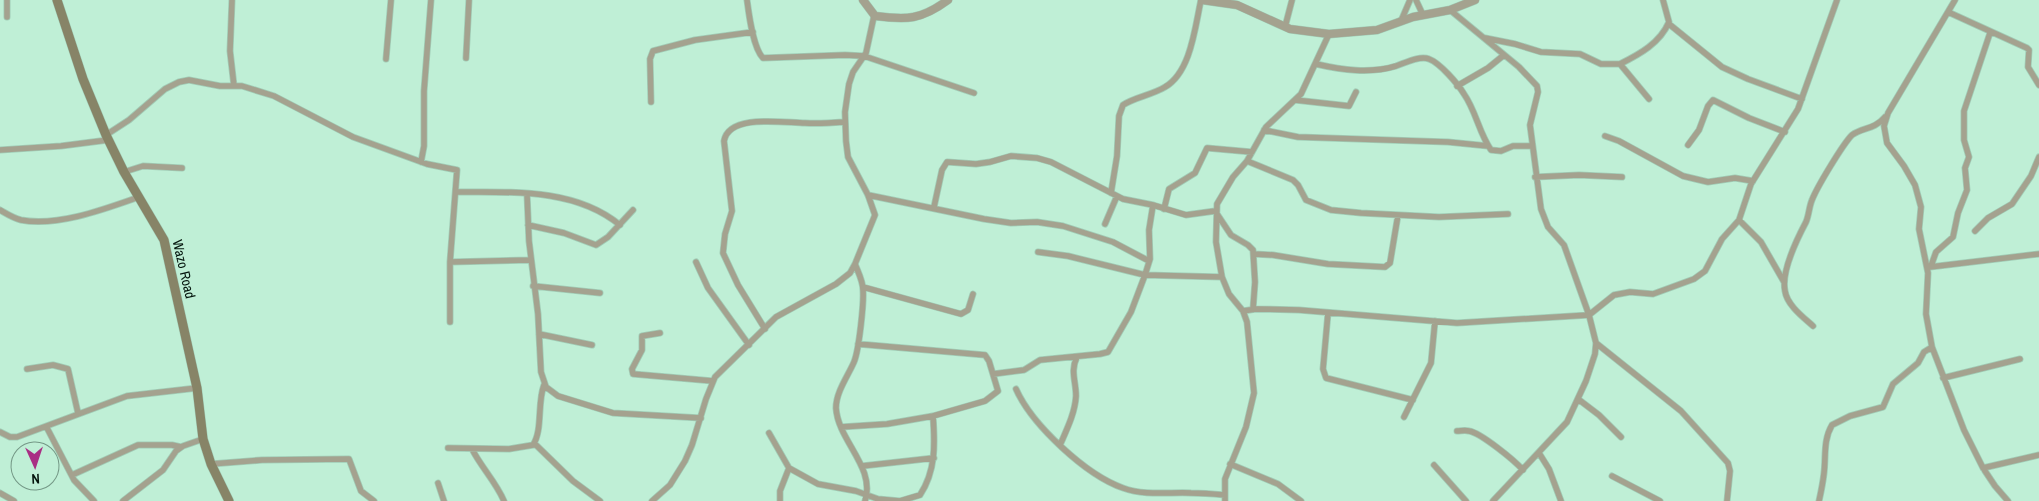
<svg xmlns="http://www.w3.org/2000/svg" width="2039" height="501" font-family="'Archivo Narrow',sans-serif">
<style>
.lines{fill:none;stroke-linecap:round;stroke-linejoin:round}
.minor-casing{stroke:#a1ccb6;stroke-width:7}
.tertiary-casing{stroke:#a1ccb6;stroke-width:9}
.secondary-casing{stroke:#a1ccb6;stroke-width:10}
.minor{stroke:#a4a28f;stroke-width:5.5}
.tertiary{stroke:#a4a28f;stroke-width:8}
.secondary{stroke:#878467;stroke-width:9}
.labels{text-anchor:middle;dominant-baseline:central;stroke-width:5;stroke-linejoin:round;paint-order:stroke}
.street-label{font-size:14px;fill:#04150d;stroke:#bfefd6}
</style>
<rect width="100%" height="100%" fill="#bfefd6"/>
<g class="lines">
<defs>
<path id="minor" d="M 232,0 L 230,51 L 234,86
M 747,0 C 749,15 753,48 763,58 L 845,55 L 864,56 L 974,93
M 1416,0 L 1423,15
M 1955,0 L 1888,113 L 1884,126 L 1887,143 L 1904,166 L 1915,185 L 1921,207 L 1919,229 L 1928,273 L 1926,314 L 1932,347 L 1964,430 L 1983,468 L 1995,486 L 2008,501
M 1450,10 L 1519,67 L 1537,86 L 1538,92 L 1530,125 L 1541,209 L 1548,227 L 1564,245 L 1589,315 L 1596,343 L 1595,354 L 1586,381 L 1567,422 L 1493,501
M 1948,12 L 2027,48 L 2029,50 L 2028,67 L 2039,85
M 7,17 L 7,0
M 1401,21 L 1410,0
M 1669,24 L 1722,67 L 1748,79 L 1802,99
M 1285,27 L 1292,0
M 1485,38 L 1515,44 L 1541,52 L 1580,54 L 1601,64 L 1620,64 L 1649,99
M 466,58 L 469,0
M 386,59 L 391,0
M 1316,64 C 1342,70 1370,74 1396,66 C 1405,63 1420,55 1429,59 C 1440,63 1458,84 1464,94 C 1476,111 1479,133 1491,150 L 1501,151 L 1513,146 L 1532,146
M 1620,64 C 1640,54 1660,43 1669,22 L 1663,0
M 1457,86 L 1488,68 L 1504,55
M 1295,100 L 1349,106 L 1356,92
M 651,102 L 650,59 L 653,51 L 695,40 L 753,32
M 1264,130 L 1298,137 L 1448,142 L 1488,146
M 106,135 L 129,120 L 165,89 L 179,82 L 189,80 L 220,86 L 242,86 L 274,96 L 353,137 L 427,164 L 457,170 L 450,262 L 530,260
M 1605,136 L 1619,141 L 1683,176 L 1708,182 L 1735,178 L 1753,181
M 1688,145 L 1699,130 L 1708,106 L 1713,100 L 1749,118 L 1785,132
M 0,150 L 61,146 L 108,140
M 1247,161 L 1293,180 L 1298,185 L 1306,200 L 1331,210 L 1361,213 L 1439,217 L 1508,214
M 421,162 L 424,146 L 424,91 L 431,0
M 124,172 L 143,166 L 182,168
M 1535,177 L 1579,175 L 1622,177
M 456,192 C 512,192 575,188 620,225
M 1111,193 L 1117,156 L 1119,116 L 1123,105 C 1135,97 1152,95 1165,87 C 1191,72 1195,27 1201,0
M 527,194 L 529,241 L 538,314 L 541,372 L 546,387 L 558,396 L 613,413 L 701,418
M 868,195 L 984,219 L 1011,223 L 1037,222 L 1063,226 L 1113,242 L 1149,261
M 934,207 L 942,170 L 947,162 L 976,164 L 990,162 L 1011,156 L 1037,158 L 1051,162 L 1123,199 L 1153,205 L 1186,215 L 1215,211 L 1231,235 L 1248,245 L 1253,250 L 1255,282 L 1253,309
M 1164,209 L 1169,189 L 1195,173 L 1207,148 L 1252,152
M 0,210 C 7,214 13,218 21,220 C 57,227 105,209 139,197
M 1739,220 L 1761,242 L 1784,282
M 1105,224 L 1117,196
M 528,225 L 564,233 L 596,245 L 608,237 L 633,210
M 1975,231 L 1988,218 L 2012,204 L 2031,176 L 2039,157
M 1038,252 L 1068,256 L 1145,275 L 1222,277
M 1254,254 L 1273,255 L 1328,264 L 1385,267 L 1390,263 L 1398,215
M 450,262 L 450,322
M 696,262 L 708,288 L 749,345
M 855,264 C 858,272 863,281 863,290 C 864,303 859,350 854,362 C 848,376 836,392 836,408 C 838,441 876,467 865,501
M 1931,266 L 1936,252 L 1953,237 L 1958,213 L 1967,190 L 1965,168 L 1969,157 L 1964,140 L 1964,111 L 1990,33
M 1930,267 L 2039,254
M 533,286 L 600,293
M 863,287 L 961,314 L 968,310 L 973,294
M 1243,311 L 1256,309 L 1299,310 L 1457,323 L 1589,315 L 1614,295 L 1630,292 L 1653,294 L 1694,279 L 1705,271 L 1722,239 L 1739,220 L 1751,184 L 1798,109 L 1837,0
M 1328,313 L 1323,369 L 1326,378 L 1413,400
M 1813,326 C 1803,317 1787,305 1785,291 C 1781,272 1797,239 1806,222 C 1809,215 1809,207 1812,200 C 1817,187 1843,144 1852,135 C 1863,127 1874,130 1885,117
M 765,329 L 738,285 L 723,253 L 725,234 L 732,211 L 724,141 C 729,113 785,123 805,123 C 818,124 831,123 845,122
M 660,333 L 642,336 L 642,350 L 632,369 L 633,374 L 713,381
M 539,334 L 592,345
M 1596,343 L 1681,411 L 1728,463 L 1730,471 L 1727,501
M 27,369 L 53,365 L 68,369 L 78,413
M 993,374 L 1024,370 L 1040,360 L 1100,354 L 1108,352 L 1131,312 L 1145,275 L 1150,259 L 1149,230 L 1153,205
M 1943,378 L 2020,359
M 1016,389 C 1032,425 1086,475 1123,488 C 1145,496 1169,492 1191,493 C 1203,493 1214,494 1225,495
M 1578,399 L 1599,415 L 1621,437
M 1404,417 L 1431,363 L 1435,321
M 841,427 L 887,424 L 933,416 L 985,401 L 998,391 L 989,361 L 985,355 L 858,344
M 47,428 L 74,480 L 94,501
M 1457,431 C 1461,431 1465,430 1469,431 C 1481,433 1514,460 1523,470
M 0,432 L 10,437 L 17,437 L 127,396 L 197,388
M 769,433 L 789,468
M 535,444 L 573,481 L 600,501
M 1060,445 C 1067,429 1075,413 1076,396 C 1076,381 1070,371 1077,357
M 448,448 L 509,449 L 533,445 C 543,430 537,403 544,385
M 472,449 C 481,467 496,482 504,501
M 1539,453 L 1549,469 L 1561,501
M 211,464 L 262,460 L 349,459 L 361,491 L 374,501
M 1230,464 L 1278,484 L 1301,501
M 1434,465 L 1466,501
M 862,466 L 934,458
M 1983,468 L 2039,455
M 72,475 L 138,445 L 172,445 L 181,447
M 1612,476 L 1660,501
M 438,483 L 444,501
M 0,493 L 14,501
M 123,501 L 163,470 L 176,451 L 183,446 L 203,439
M 652,501 L 670,485 L 685,461 L 692,445 L 706,399 L 715,377 L 776,317 L 836,284 L 850,273 L 855,264 L 875,215 L 868,195 L 848,157 L 846,141 L 845,112 L 849,84 L 853,72 L 866,53 L 874,16
M 780,501 L 780,491 L 789,468 L 818,484 L 856,491 L 878,499 L 900,501 L 920,495 C 936,471 935,444 933,416
M 1225,501 L 1225,479 L 1246,427 L 1254,393 L 1247,322 L 1243,311 L 1229,294 L 1222,277 L 1216,242 L 1217,204 L 1233,177 L 1247,161 L 1266,127 L 1301,94 L 1329,34
M 1819,501 C 1821,492 1823,482 1824,473 C 1826,457 1823,440 1832,425 L 1850,416 L 1883,407 L 1893,384 L 1918,363 L 1924,352 L 1932,347"/>
<path id="tertiary" d="M 863,0 L 875,16 C 907,20 921,20 948,0
M 1202,0 L 1237,5 L 1290,29 L 1329,34 L 1377,30 L 1413,17 L 1450,10 L 1475,0"/>
<path id="secondary" d="M 57,0 L 83,79 L 106,135 L 124,172 L 164,240 L 197,388 L 203,439 L 211,464 L 229,501"/>
</defs>
<!-- minor casing -->
<use href="#minor" class="minor-casing"/>
<!-- tertiary casing -->
<use href="#tertiary" class="tertiary-casing"/>
<!-- secondary casing -->
<use href="#secondary" class="secondary-casing"/>
<!-- minor -->
<use href="#minor" class="minor"/>
<!-- tertiary -->
<use href="#tertiary" class="tertiary"/>
<!-- secondary -->
<use href="#secondary" class="secondary"/>
</g>
<g class="labels">
<!-- street labels -->
<g class="street-label">
<text transform="translate(184 269) rotate(77)">Wazo Road</text>
</g>
</g>
<!-- north arrow -->
<g transform="translate(35 466) rotate(177)"><circle r="24" fill="#bfefd6" stroke="#749886"/>
<path d="M0-4L9 19L0 12L-9 19Z" fill="#a92f84"/>
<text y="-8" font-size="14" font-weight="bold" text-anchor="middle" fill="#04150d">N</text>
</g>
</svg>
